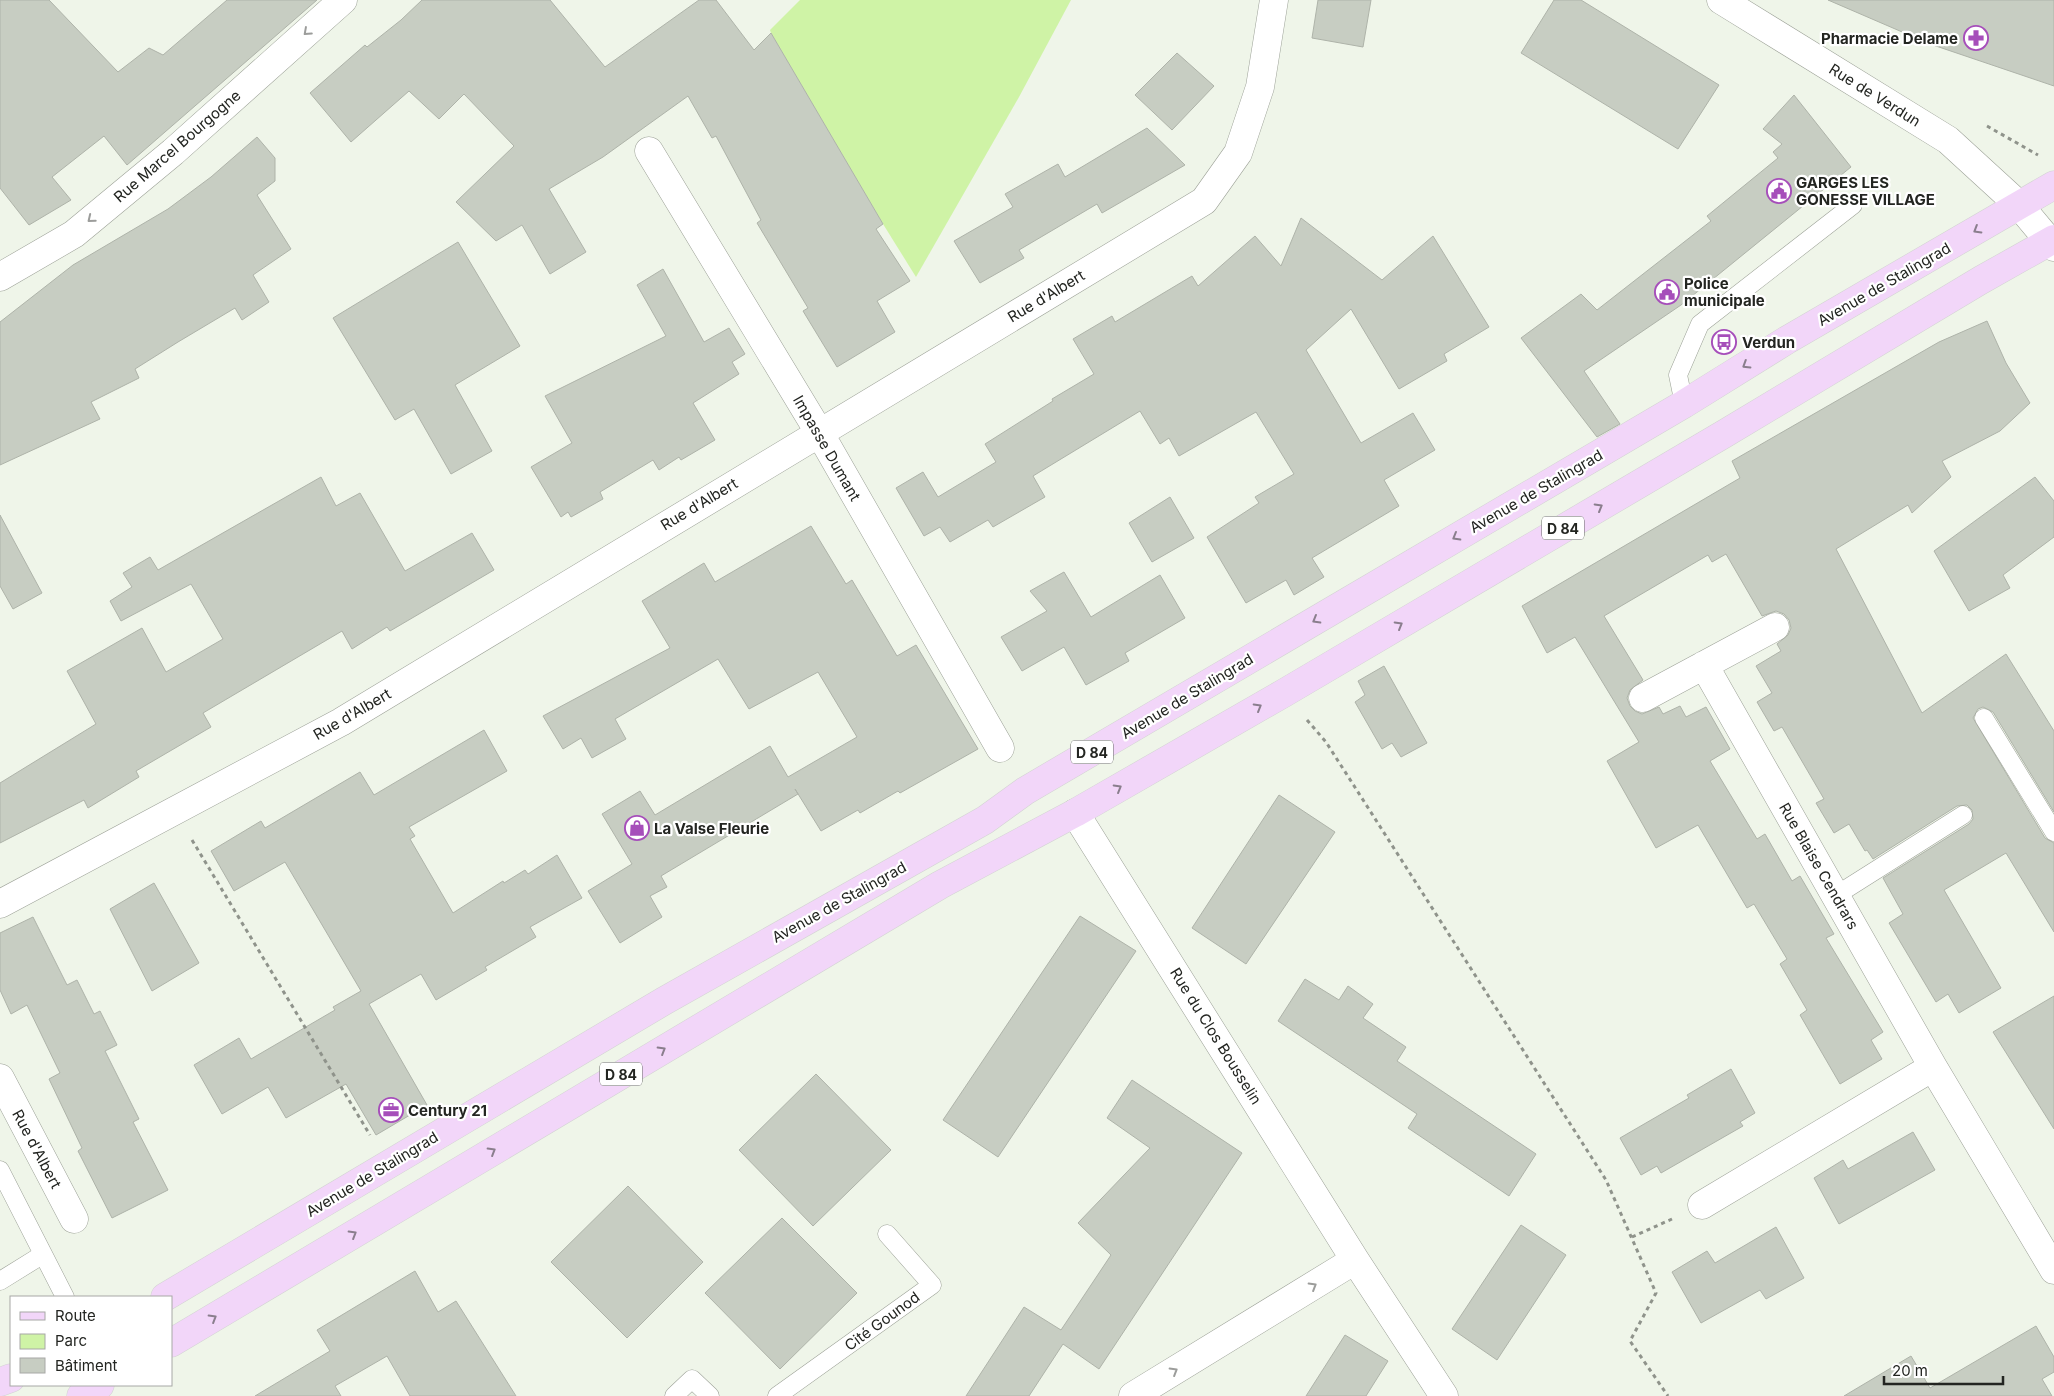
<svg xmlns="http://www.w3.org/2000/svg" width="2054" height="1396" font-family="Inter,sans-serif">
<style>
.green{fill:#cff3a6}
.building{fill:#c7cdc2;stroke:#aeb3a9}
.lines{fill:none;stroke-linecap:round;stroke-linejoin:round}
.lane-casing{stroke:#9ca197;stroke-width:19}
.street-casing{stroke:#9ca197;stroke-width:29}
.primary-casing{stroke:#d3d3d3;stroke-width:29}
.path{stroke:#8f938b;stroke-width:3;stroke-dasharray:4 4;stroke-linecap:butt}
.lane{stroke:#fff;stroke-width:18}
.street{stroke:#fff;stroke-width:28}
.primary{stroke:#f2d6f9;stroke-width:28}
.oneway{stroke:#9c9d9b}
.oneway2{stroke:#8a7e8d}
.labels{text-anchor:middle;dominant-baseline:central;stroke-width:4.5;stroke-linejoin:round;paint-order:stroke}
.shield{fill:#fff;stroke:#656664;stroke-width:1}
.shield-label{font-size:14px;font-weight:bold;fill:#232521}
.poi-label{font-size:15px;font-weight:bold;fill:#232521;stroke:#fff;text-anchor:start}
.street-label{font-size:15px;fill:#232521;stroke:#fff}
</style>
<rect width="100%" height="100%" fill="#eff5e9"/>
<!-- green -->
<path class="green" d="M 800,0 L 1071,0 L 1019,97 L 916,277 L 883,224 L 771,33 L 770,30 Z"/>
<!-- building -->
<path class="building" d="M 0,0 L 49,0 L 118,72 L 149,48 L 163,55 L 227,0 L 317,0 L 127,165 L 104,136 L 52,177 L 71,200 L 29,225 L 0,188 Z
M 422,0 L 550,0 L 605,67 L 699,0 L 716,0 L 754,50 L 771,33 L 883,224 L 876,229 L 910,281 L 877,301 L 895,332 L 837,367 L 803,311 L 808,308 L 757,223 L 761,220 L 716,136 L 712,138 L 688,96 L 603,157 L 549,189 L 586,252 L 550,274 L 522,225 L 496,241 L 456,202 L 514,146 L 464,94 L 439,119 L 409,91 L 351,142 L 310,93 L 365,45 L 367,47 L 401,20 Z
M 1318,0 L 1371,0 L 1363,47 L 1312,38 Z
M 1554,0 L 1581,0 L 1719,85 L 1678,149 L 1521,53 Z
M 1828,0 L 2054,0 L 2054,86 L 1930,44 Z
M 1177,53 L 1214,86 L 1172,130 L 1135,95 Z
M 1794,95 L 1851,167 L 1681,305 L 1584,371 L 1620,424 L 1597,437 L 1521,338 L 1581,294 L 1597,310 L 1711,221 L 1707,216 L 1778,158 L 1773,152 L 1782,144 L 1763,129 Z
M 1147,128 L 1185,165 L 1102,213 L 1097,204 L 1019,250 L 1024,258 L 980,283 L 954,241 L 1013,207 L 1005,194 L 1058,164 L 1065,177 Z
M 257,137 L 275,158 L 275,181 L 257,195 L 291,249 L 253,275 L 269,302 L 242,320 L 235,308 L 178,342 L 135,369 L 139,378 L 91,402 L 100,419 L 0,465 L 0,322 L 73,265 L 168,209 L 211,177 Z
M 1301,218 L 1382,280 L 1433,236 L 1489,327 L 1444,354 L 1447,361 L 1399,389 L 1351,309 L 1306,350 L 1361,443 L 1413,413 L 1435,450 L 1384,480 L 1399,506 L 1312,558 L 1324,577 L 1294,595 L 1286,580 L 1246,603 L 1207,537 L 1259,503 L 1255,497 L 1294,474 L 1256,412 L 1179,456 L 1169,438 L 1160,444 L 1140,411 L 1033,476 L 1045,497 L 993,527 L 988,520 L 950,542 L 940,527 L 924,536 L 896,488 L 923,472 L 938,497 L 996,462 L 985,444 L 1053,401 L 1052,399 L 1094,374 L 1073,339 L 1112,316 L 1115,322 L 1192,276 L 1198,286 L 1255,236 L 1281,266 Z
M 458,242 L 520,346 L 455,385 L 492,451 L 451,474 L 414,409 L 395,420 L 333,318 Z
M 663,269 L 704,342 L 729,328 L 745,354 L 732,362 L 739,374 L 693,403 L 715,440 L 681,460 L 679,457 L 659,470 L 653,460 L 600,492 L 603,499 L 571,517 L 568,512 L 561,517 L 531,467 L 572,443 L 545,396 L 666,336 L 637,285 Z
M 1987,321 L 2006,363 L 2030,403 L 2000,431 L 1942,461 L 1951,477 L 1912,513 L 1908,505 L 1836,549 L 1922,713 L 2006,654 L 2054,731 L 2054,812 L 1993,712 L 1983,707 L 1978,709 L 1973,718 L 2045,838 L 2054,843 L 2054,932 L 2006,853 L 1944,890 L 2001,988 L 1959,1013 L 1948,994 L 1936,1002 L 1889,923 L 1903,914 L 1883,878 L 1969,824 L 1973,819 L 1972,810 L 1967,805 L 1957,806 L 1873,859 L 1867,850 L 1865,851 L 1849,824 L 1834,833 L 1816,803 L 1824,799 L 1782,727 L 1774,731 L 1757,702 L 1772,693 L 1756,666 L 1781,651 L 1777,644 L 1788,635 L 1791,628 L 1789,620 L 1784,614 L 1776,611 L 1762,616 L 1726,554 L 1712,562 L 1708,555 L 1604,616 L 1643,680 L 1630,690 L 1627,698 L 1630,706 L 1635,711 L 1642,714 L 1659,707 L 1663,714 L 1680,706 L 1686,717 L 1706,707 L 1730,749 L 1710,761 L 1757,839 L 1765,834 L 1792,881 L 1800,876 L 1834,934 L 1826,938 L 1883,1032 L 1871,1040 L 1882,1059 L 1840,1084 L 1800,1015 L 1807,1010 L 1780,964 L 1787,959 L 1754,904 L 1747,908 L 1698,825 L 1656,848 L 1607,761 L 1639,742 L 1575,637 L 1547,653 L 1522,606 L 1740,478 L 1732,461 L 1939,342 Z
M 321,477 L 336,506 L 360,493 L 405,571 L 472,533 L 494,570 L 390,631 L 387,627 L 352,649 L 342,631 L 203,713 L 211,727 L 136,771 L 139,777 L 88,808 L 84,800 L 0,843 L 0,783 L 96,724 L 67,671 L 142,628 L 166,672 L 223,639 L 191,584 L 121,621 L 110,601 L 132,587 L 123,573 L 150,557 L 158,570 Z
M 2035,477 L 2054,501 L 2054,537 L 2003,575 L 2010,588 L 1969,611 L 1934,551 Z
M 1170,497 L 1194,538 L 1152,562 L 1129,523 Z
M 0,515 L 42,593 L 13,609 L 0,586 Z
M 811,526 L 846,584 L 852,580 L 897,656 L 916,645 L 978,749 L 900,793 L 898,791 L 860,813 L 858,810 L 821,831 L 795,789 L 798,794 L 661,876 L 667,887 L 650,896 L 662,917 L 620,943 L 588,891 L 632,864 L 602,814 L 640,791 L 655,815 L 770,746 L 788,777 L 857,737 L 818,672 L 749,709 L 718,659 L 615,719 L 626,739 L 592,758 L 581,738 L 563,749 L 543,716 L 670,648 L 642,601 L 704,563 L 715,582 Z
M 1064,572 L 1091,617 L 1160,575 L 1185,618 L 1125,653 L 1129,661 L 1086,685 L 1064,647 L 1022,671 L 1001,637 L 1047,611 L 1030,591 Z
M 1384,666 L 1427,743 L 1401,757 L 1392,743 L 1382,749 L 1355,702 L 1365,695 L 1358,681 Z
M 484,730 L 507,771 L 409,827 L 415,836 L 410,839 L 453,913 L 503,881 L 504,883 L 525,870 L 528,874 L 557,855 L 582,898 L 530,927 L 536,937 L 485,967 L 487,970 L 436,1000 L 421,974 L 369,1004 L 427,1105 L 376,1135 L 346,1084 L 286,1118 L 268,1087 L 222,1114 L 194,1065 L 239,1038 L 251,1059 L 335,1010 L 333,1007 L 361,991 L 285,862 L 234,891 L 211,851 L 261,821 L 265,828 L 360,772 L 374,795 Z
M 1279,795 L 1335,832 L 1246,964 L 1192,928 Z
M 154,883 L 199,963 L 152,991 L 110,909 Z
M 1080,916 L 1136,951 L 998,1157 L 943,1120 Z
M 33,917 L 67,985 L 77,980 L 94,1014 L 100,1011 L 117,1045 L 105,1051 L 139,1119 L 133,1122 L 168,1190 L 112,1218 L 78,1151 L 82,1148 L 49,1079 L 60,1073 L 27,1005 L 11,1014 L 0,990 L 0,933 Z
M 1305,979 L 1339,1000 L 1348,986 L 1373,1004 L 1363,1018 L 1406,1047 L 1397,1061 L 1536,1154 L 1509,1196 L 1408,1128 L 1417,1114 L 1278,1021 Z
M 2054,996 L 2054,1129 L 1993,1032 Z
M 1731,1069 L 1755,1113 L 1740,1122 L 1743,1126 L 1661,1173 L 1657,1166 L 1641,1175 L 1620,1138 L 1689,1098 L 1687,1095 Z
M 816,1074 L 891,1150 L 813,1226 L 739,1150 Z
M 1132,1080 L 1242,1153 L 1099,1369 L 1063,1344 L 1029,1396 L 966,1396 L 1024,1307 L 1061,1330 L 1111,1255 L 1078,1223 L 1150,1148 L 1107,1118 Z
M 1913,1132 L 1935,1170 L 1839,1224 L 1814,1178 L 1843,1160 L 1848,1169 Z
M 628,1186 L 703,1262 L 627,1338 L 551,1262 Z
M 782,1218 L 857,1293 L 780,1369 L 705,1293 Z
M 1521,1225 L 1566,1255 L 1497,1360 L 1452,1329 Z
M 1776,1227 L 1804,1278 L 1766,1299 L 1760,1290 L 1701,1323 L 1672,1272 L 1707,1251 L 1715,1263 Z
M 415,1271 L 438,1312 L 456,1301 L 516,1396 L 410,1396 L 387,1356 L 335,1386 L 341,1396 L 255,1396 L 330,1351 L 317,1330 Z
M 2036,1326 L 2054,1357 L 2054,1372 L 2042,1379 L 2052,1396 L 1844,1396 L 1911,1356 L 1930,1388 Z
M 1345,1335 L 1388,1361 L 1366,1396 L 1306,1396 Z"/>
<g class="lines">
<defs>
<path id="lane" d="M 1684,404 L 1678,375 L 1700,324 L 1853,205
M 1984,718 L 2054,832
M 1835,896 L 1963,815
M 0,1170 L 65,1297
M 0,1281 L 42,1255
M 674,1396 L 692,1379 L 710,1396
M 777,1396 L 932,1285 L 887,1234"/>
<path id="street" d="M 1721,0 L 1948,140 L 2019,205 L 2054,247
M 649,151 L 819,432 L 1000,748
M 0,277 L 74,234 L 173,152 L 343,0
M 1704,665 L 1933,1067 L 2054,1270
M 1643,698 L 1775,627
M 1075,813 L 1355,1260 L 1444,1396
M 0,904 L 341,722 L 1204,201 L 1238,153 L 1260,87 L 1274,0
M 0,1078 L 74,1219
M 1702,1205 L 1933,1067
M 1133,1396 L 1355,1260"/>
<path id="primary" d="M 165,1297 L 664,1001 L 985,820 L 1025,791 L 1684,404 L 1787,340 L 2054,185
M 171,1343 L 940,885 L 1075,813 L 1284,693 L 1724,434 L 1981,280 L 2054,239
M 0,1382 L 11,1378
M 81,1396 L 100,1385"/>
</defs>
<!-- lane casing -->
<use href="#lane" class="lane-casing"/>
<!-- street casing -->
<use href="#street" class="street-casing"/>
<!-- primary casing -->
<use href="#primary" class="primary-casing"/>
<!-- path -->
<path class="path" d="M 1987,126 L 2038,155
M 1307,720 L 1326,742 L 1606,1180 L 1656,1293 L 1630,1341 L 1668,1396
M 192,840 L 370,1135
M 1632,1237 L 1672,1219"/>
<!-- lane -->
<use href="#lane" class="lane"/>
<!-- street -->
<use href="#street" class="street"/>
<!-- primary -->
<use href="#primary" class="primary"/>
</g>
<!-- one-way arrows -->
<defs><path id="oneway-chevron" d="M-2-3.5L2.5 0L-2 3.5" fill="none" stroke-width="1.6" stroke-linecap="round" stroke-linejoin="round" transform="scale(1.25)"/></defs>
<g class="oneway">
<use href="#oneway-chevron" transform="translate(307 32) rotate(138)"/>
<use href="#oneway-chevron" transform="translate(91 219) rotate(141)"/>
<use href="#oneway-chevron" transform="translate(1313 1286) rotate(-31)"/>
<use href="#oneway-chevron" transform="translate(1174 1371) rotate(-31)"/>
</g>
<g class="oneway2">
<use href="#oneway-chevron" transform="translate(1977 230) rotate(149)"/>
<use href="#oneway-chevron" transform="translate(1746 365) rotate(148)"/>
<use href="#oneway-chevron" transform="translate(1599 507) rotate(-30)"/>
<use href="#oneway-chevron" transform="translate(1456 537) rotate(150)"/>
<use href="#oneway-chevron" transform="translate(1316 620) rotate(150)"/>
<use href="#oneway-chevron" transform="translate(1399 625) rotate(-30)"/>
<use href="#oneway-chevron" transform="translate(1258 707) rotate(-30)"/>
<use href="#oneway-chevron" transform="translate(1118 788) rotate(-30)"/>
<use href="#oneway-chevron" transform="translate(662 1050) rotate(-31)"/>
<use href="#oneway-chevron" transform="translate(492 1151) rotate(-31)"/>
<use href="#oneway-chevron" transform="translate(353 1234) rotate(-31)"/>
<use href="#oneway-chevron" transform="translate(213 1318) rotate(-31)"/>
</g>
<!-- icons -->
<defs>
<symbol id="pharmacy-ring" viewBox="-11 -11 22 22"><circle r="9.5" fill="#fff" stroke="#a64eba" stroke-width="1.5"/><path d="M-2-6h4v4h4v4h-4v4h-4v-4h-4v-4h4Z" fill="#a64eba"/></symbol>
<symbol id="civic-ring" viewBox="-11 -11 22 22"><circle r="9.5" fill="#fff" stroke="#a64eba" stroke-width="1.5"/><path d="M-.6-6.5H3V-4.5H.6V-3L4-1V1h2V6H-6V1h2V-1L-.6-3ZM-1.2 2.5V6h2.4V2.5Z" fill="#a64eba"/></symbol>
<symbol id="bus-ring" viewBox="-11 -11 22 22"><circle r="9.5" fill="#fff" stroke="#a64eba" stroke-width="1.5"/><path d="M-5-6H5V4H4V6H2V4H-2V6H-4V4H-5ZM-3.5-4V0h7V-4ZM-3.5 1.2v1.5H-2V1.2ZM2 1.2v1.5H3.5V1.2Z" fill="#a64eba"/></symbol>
<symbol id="shop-ring" viewBox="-11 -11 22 22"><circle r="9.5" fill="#fff" stroke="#a64eba" stroke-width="1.5"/><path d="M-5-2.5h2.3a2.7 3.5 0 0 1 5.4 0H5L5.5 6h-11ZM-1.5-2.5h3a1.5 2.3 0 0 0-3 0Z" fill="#a64eba"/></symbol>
<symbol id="office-ring" viewBox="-11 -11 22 22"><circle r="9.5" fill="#fff" stroke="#a64eba" stroke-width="1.5"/><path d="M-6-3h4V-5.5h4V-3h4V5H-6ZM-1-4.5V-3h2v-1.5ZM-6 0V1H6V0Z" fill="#a64eba"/></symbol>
</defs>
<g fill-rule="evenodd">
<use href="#pharmacy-ring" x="1962" y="24" width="28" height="28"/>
<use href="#civic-ring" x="1765" y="177" width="28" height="28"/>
<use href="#civic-ring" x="1653" y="278" width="28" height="28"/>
<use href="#bus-ring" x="1710" y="328" width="28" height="28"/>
<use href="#shop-ring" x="623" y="814" width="28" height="28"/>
<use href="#office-ring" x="377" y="1096" width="28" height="28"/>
</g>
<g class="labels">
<!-- shield labels -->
<g class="shield">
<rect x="1542" y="516.5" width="42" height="23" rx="4"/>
<rect x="1071" y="740.5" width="42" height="23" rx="4"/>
<rect x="600" y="1062.5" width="42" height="23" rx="4"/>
</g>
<g class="shield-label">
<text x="1563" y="528">D 84</text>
<text x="1092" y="752">D 84</text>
<text x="621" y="1074">D 84</text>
</g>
<!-- poi labels -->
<g class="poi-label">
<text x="1958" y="38" text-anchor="end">Pharmacie Delame</text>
<text x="1796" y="182">GARGES LES<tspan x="1796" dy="17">GONESSE VILLAGE</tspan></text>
<text x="1684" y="283">Police<tspan x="1684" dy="17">municipale</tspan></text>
<text x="1742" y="342">Verdun</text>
<text x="654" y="828">La Valse Fleurie</text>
<text x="408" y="1110">Century 21</text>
</g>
<!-- street labels -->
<g class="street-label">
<text transform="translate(1875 95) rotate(32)">Rue de Verdun</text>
<text transform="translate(177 146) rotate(-41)">Rue Marcel Bourgogne</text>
<text transform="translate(1884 284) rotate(-30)">Avenue de Stalingrad</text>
<text transform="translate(1046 296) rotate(-31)">Rue d'Albert</text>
<text transform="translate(827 448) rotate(60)">Impasse Dumant</text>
<text transform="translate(1536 491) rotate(-30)">Avenue de Stalingrad</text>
<text transform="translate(699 504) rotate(-31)">Rue d'Albert</text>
<text transform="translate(1187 696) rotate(-31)">Avenue de Stalingrad</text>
<text transform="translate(352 714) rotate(-30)">Rue d'Albert</text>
<text transform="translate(1819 866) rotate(60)">Rue Blaise Cendrars</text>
<text transform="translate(839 902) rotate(-29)">Avenue de Stalingrad</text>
<text transform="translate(1216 1036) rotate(58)">Rue du Clos Bousselin</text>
<text transform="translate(37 1149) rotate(62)">Rue d'Albert</text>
<text transform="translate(372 1174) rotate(-31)">Avenue de Stalingrad</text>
<text transform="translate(882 1321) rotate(-36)">Cité Gounod</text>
</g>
</g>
<!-- legend -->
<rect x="10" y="1296" width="162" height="90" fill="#ffffff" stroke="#a7a8a6"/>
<rect x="20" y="1312" width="25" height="8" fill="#f2d6f9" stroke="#a7a8a6"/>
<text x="55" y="1321" font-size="15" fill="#232521">Route</text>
<rect x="20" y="1334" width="25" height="15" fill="#cff3a6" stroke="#a7a8a6"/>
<text x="55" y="1346" font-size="15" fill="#232521">Parc</text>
<rect x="20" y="1358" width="25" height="15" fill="#c7cdc2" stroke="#a7a8a6"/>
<text x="55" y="1371" font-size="15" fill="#232521">Bâtiment</text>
<!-- scale -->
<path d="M1884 1376v8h119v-8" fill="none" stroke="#232521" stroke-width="2.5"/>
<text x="1892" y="1376" font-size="15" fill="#232521" stroke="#ffffff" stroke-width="4" paint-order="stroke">20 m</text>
</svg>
